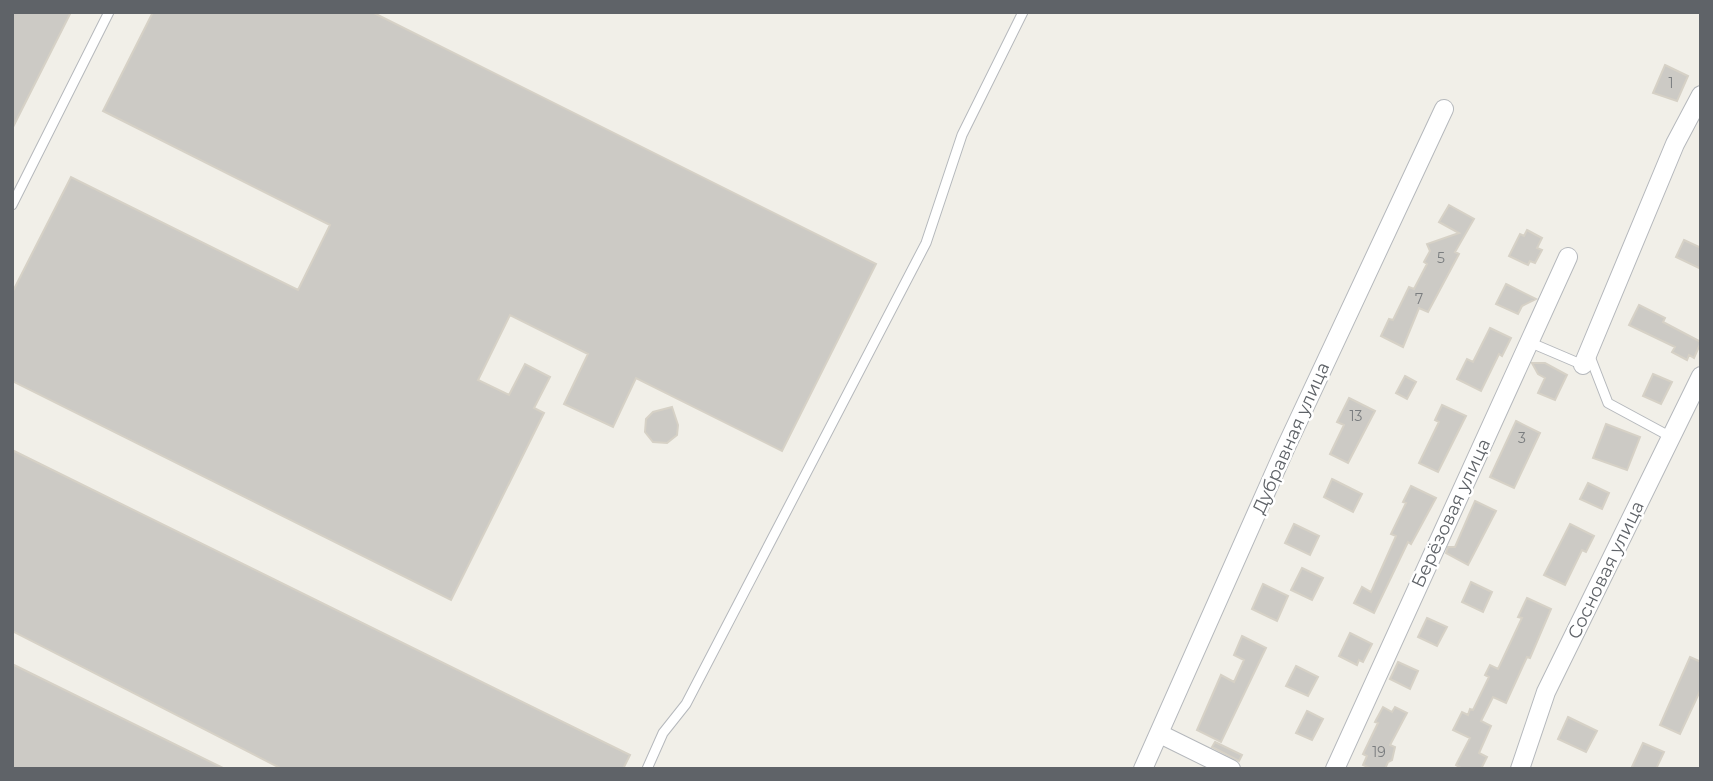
<svg xmlns="http://www.w3.org/2000/svg" width="1713" height="781" font-family="Montserrat,sans-serif">
<style>
.building{fill:#cccac5;stroke:#d6d1c6;stroke-width:2}
.lines{fill:none;stroke-linecap:round;stroke-linejoin:round}
.lane-casing{stroke:#b5b8bc;stroke-width:11}
.street-casing{stroke:#b5b8bc;stroke-width:20}
.lane{stroke:#fff;stroke-width:9}
.street{stroke:#fff;stroke-width:18}
.labels{text-anchor:middle;dominant-baseline:central;stroke-width:5;stroke-linejoin:round;paint-order:stroke}
.number-label{font-size:14px;fill:#7a7d7f}
.street-label{font-size:18px;fill:#5f6368;stroke:#fff}
</style>
<rect width="100%" height="100%" fill="#f1efe8"/>
<!-- building -->
<path class="building" d="M 12,12 L 71,12 L 12,129 Z
M 153,12 L 372,12 L 876,264 L 782,451 L 636,378 L 613,427 L 564,404 L 588,354 L 510,315 L 478,380 L 509,395 L 525,364 L 550,377 L 534,408 L 544,413 L 451,600 L 12,381 L 12,293 L 71,177 L 298,290 L 330,225 L 103,111 Z
M 1665,65 L 1688,76 L 1677,101 L 1653,93 Z
M 1449,205 L 1474,219 L 1455,252 L 1459,254 L 1428,312 L 1419,308 L 1403,347 L 1381,336 L 1389,319 L 1393,320 L 1409,287 L 1414,289 L 1427,264 L 1424,262 L 1430,251 L 1427,244 L 1459,233 L 1439,222 Z
M 1527,230 L 1542,238 L 1537,248 L 1542,250 L 1535,263 L 1530,261 L 1528,265 L 1509,256 L 1520,234 L 1524,236 Z
M 1684,240 L 1701,248 L 1701,269 L 1676,257 Z
M 1506,284 L 1536,299 L 1522,306 L 1518,314 L 1496,304 Z
M 1639,305 L 1665,318 L 1663,322 L 1701,342 L 1694,358 L 1689,355 L 1687,360 L 1672,352 L 1675,347 L 1629,325 Z
M 1490,328 L 1511,338 L 1502,356 L 1499,354 L 1481,391 L 1457,379 L 1467,359 L 1473,362 Z
M 1532,363 L 1545,363 L 1567,375 L 1555,400 L 1538,393 L 1545,378 L 1538,374 Z
M 1653,374 L 1672,382 L 1661,404 L 1643,396 Z
M 1405,376 L 1416,382 L 1407,399 L 1396,393 Z
M 1349,398 L 1375,411 L 1348,463 L 1330,454 L 1344,425 L 1337,422 Z
M 1442,405 L 1466,416 L 1438,472 L 1419,463 L 1439,422 L 1435,420 Z
M 672,407 L 678,425 L 677,435 L 667,443 L 653,442 L 645,432 L 646,419 L 653,412 Z
M 1516,421 L 1540,433 L 1514,488 L 1490,477 Z
M 1606,424 L 1640,437 L 1627,470 L 1593,458 Z
M 12,450 L 630,755 L 623,769 L 282,769 L 12,631 Z
M 1332,479 L 1362,494 L 1353,512 L 1324,497 Z
M 1588,483 L 1609,493 L 1602,509 L 1580,499 Z
M 1411,486 L 1436,498 L 1411,544 L 1408,542 L 1374,613 L 1354,603 L 1362,587 L 1371,592 L 1396,536 L 1391,534 L 1406,503 L 1403,502 Z
M 1475,501 L 1496,511 L 1468,565 L 1446,553 L 1448,547 L 1455,547 Z
M 1294,524 L 1319,536 L 1310,555 L 1285,543 Z
M 1570,524 L 1594,536 L 1586,552 L 1582,550 L 1565,585 L 1544,575 Z
M 1302,568 L 1323,578 L 1312,600 L 1291,590 Z
M 1471,582 L 1492,592 L 1483,612 L 1462,602 Z
M 1263,584 L 1288,596 L 1277,621 L 1252,609 Z
M 1527,598 L 1551,609 L 1530,658 L 1527,657 L 1506,703 L 1493,697 L 1481,721 L 1491,726 L 1479,753 L 1487,757 L 1481,769 L 1463,769 L 1456,765 L 1470,738 L 1453,730 L 1462,712 L 1468,715 L 1470,709 L 1473,710 L 1489,677 L 1485,675 L 1490,665 L 1498,669 L 1522,618 L 1518,617 Z
M 1427,618 L 1447,627 L 1437,646 L 1418,637 Z
M 1350,633 L 1372,644 L 1363,662 L 1359,660 L 1357,665 L 1339,656 Z
M 1242,636 L 1266,648 L 1221,742 L 1197,730 L 1221,675 L 1234,682 L 1244,660 L 1234,655 Z
M 1690,657 L 1701,662 L 1701,689 L 1680,734 L 1660,725 Z
M 1398,662 L 1418,671 L 1410,689 L 1390,679 Z
M 12,664 L 225,769 L 12,769 Z
M 1296,666 L 1318,677 L 1308,696 L 1286,686 Z
M 1383,707 L 1392,712 L 1395,707 L 1407,713 L 1390,745 L 1395,747 L 1392,760 L 1388,762 L 1385,769 L 1372,769 L 1363,765 L 1367,756 L 1363,754 L 1378,723 L 1375,722 Z
M 1307,711 L 1323,719 L 1312,740 L 1296,733 Z
M 1568,717 L 1597,731 L 1586,752 L 1558,739 Z
M 1215,742 L 1242,755 L 1239,761 L 1212,747 Z
M 1643,743 L 1664,752 L 1656,769 L 1631,769 Z"/>
<g class="lines">
<defs>
<path id="lane" d="M 12,205 L 109,12
M 1529,342 L 1583,365
M 1589,354 L 1608,403 L 1671,437
M 647,769 L 663,733 L 686,704 L 926,243 L 962,135 L 1023,12"/>
<path id="street" d="M 1583,365 L 1675,144 L 1701,95
M 1160,734 L 1231,769
M 1143,769 L 1285,449 L 1444,109
M 1335,769 L 1568,257
M 1520,769 L 1546,692 L 1701,376"/>
</defs>
<!-- lane casing -->
<use href="#lane" class="lane-casing"/>
<!-- street casing -->
<use href="#street" class="street-casing"/>
<!-- lane -->
<use href="#lane" class="lane"/>
<!-- street -->
<use href="#street" class="street"/>
</g>
<g class="labels">
<!-- number labels -->
<g class="number-label">
<text x="1671" y="83">1</text>
<text x="1441" y="258">5</text>
<text x="1419" y="299">7</text>
<text x="1356" y="416">13</text>
<text x="1522" y="438">3</text>
<text x="1379" y="752">19</text>
</g>
<!-- street labels -->
<g class="street-label">
<text transform="translate(1291 438) rotate(-66)">Дубравная улица</text>
<text transform="translate(1451 513) rotate(-65)">Берёзовая улица</text>
<text transform="translate(1606 570) rotate(-64)">Сосновая улица</text>
</g>
</g>
<!-- border -->
<rect width="1713" height="781" fill="none" stroke="#5f6368" stroke-width="28"/>
</svg>
